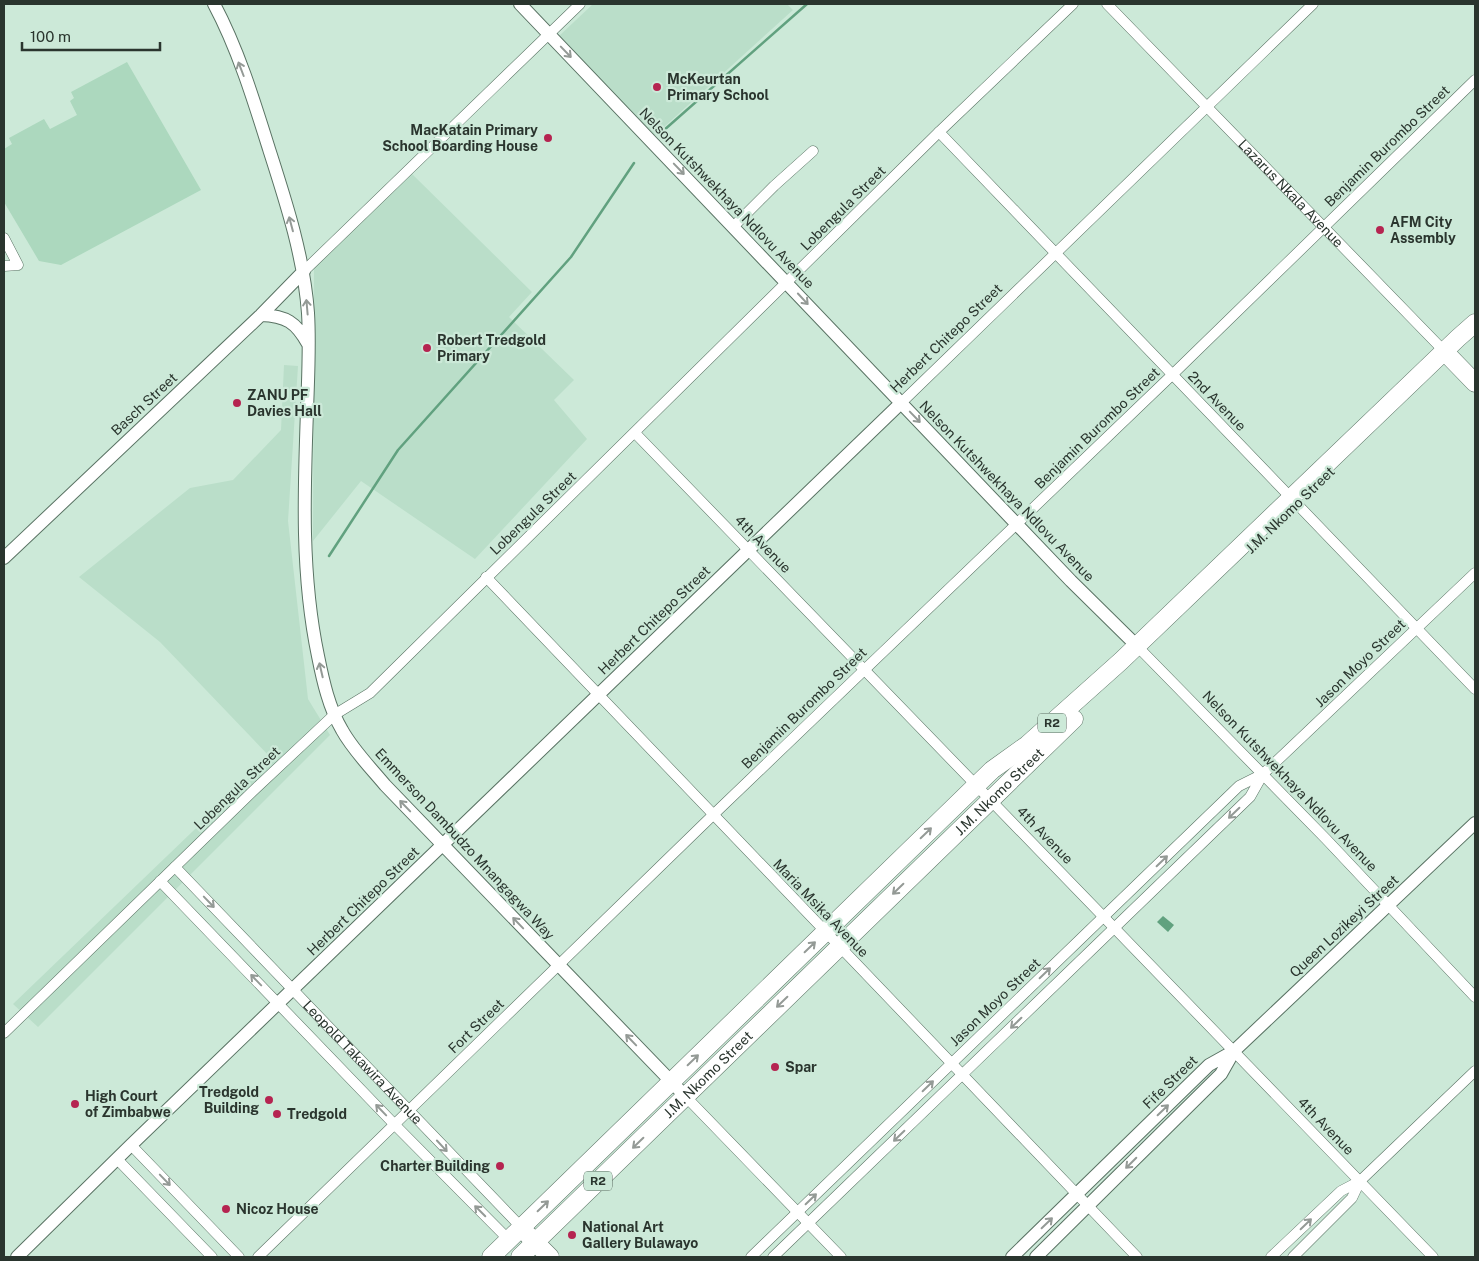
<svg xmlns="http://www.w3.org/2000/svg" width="1479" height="1261" font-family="'Public Sans',sans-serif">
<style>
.built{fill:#badec9}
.green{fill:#acd8be}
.water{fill:#61a17f}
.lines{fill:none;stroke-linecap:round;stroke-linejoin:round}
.stream{stroke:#61a17f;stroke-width:2.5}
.minor-casing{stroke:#597263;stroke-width:11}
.tertiary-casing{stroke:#597263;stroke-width:14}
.trunk-casing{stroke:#597263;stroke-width:19}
.minor{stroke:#fff;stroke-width:10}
.tertiary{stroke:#fff;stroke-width:12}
.trunk{stroke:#fff;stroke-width:18}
.oneway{stroke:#949a96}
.poi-dot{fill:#b52450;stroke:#cce9d8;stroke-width:2}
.labels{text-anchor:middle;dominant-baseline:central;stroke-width:4.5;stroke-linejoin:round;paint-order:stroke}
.shield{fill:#cce9d8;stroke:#5b6b61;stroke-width:1}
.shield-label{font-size:12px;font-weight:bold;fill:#2a352e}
.poi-label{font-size:14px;font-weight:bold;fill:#2a352e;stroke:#cce9d8;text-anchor:start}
.street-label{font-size:14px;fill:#2a352e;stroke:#cce9d8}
</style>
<rect width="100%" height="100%" fill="#cce9d8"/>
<!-- built -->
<path class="built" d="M 593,4 L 787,4 L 793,10 L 653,137 L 558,37 Z
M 411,173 L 532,292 L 509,317 L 574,380 L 554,400 L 587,439 L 475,559 L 361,481 L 313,541 L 314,268 Z
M 284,365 L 298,366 L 288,521 L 308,699 L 330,735 L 38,1027 L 13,1004 L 270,757 L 160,642 L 79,577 L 190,488 L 233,480 L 281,430 Z"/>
<!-- green -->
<path class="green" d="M 127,62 L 201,190 L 61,265 L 39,261 L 4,202 L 4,149 L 12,144 L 9,138 L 44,119 L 50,129 L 77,115 L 70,101 L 74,98 L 71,92 Z"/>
<!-- water -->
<path class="water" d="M 1163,916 L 1174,925 L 1168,932 L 1157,922 Z"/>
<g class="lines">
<!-- stream -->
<path class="stream" d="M 663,131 L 807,4
M 329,556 L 398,450 L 571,257 L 634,163"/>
<defs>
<g id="minor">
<path id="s1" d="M 1107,4 L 1444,351"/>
<path d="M 939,132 L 1475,689"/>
<path d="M 734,226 L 774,186 L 813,151"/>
<path d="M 4,238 L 18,265 L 4,266"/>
<path d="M 304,271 L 580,4"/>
<path d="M 901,403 L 1313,4"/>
<path d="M 635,433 L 1433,1257"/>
<path d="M 486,577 L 1137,1257"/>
<path d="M 1137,646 L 1326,839 L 1475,997"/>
<path id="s2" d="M 175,867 L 521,1227"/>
<path d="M 160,881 L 394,1124 L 509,1240"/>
<path d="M 4,1033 L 253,791 L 334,715 L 370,693 L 939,132 L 1073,4"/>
<path d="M 689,1100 L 841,1257"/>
<path d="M 131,1145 L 239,1257"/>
<path d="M 117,1159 L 212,1257"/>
<path d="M 258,1257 L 713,815 L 1172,375 L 1475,80"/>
<path d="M 751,1257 L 1239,786 L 1263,774"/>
<path d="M 773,1257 L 1250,797 L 1263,774 L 1475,573"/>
<path d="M 1271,1257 L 1341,1191 L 1360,1181 L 1475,1071"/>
<path d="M 1293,1257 L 1352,1198 L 1360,1181"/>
</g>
<path id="tertiary" d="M 214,4 C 238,49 254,101 269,149 C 286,202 304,257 308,313 C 310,345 308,379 307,411 C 304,493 301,575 318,656 C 323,681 329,708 342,730 C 353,750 370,767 385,785 L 689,1100
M 520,4 L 1071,581 L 1137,646
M 261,315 C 286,316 296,322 308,344
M 4,558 L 261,315 L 304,271
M 17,1257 L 131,1145 L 901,403
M 1012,1257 L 1209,1065 L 1234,1051 L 1475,823
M 1036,1257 L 1221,1074 L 1234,1051"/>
<g id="trunk">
<path d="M 1444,351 L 1475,383"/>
<path d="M 528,1235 L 550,1257"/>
<path d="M 491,1257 L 992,770 L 1027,745 L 1121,661 L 1458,338 L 1475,323"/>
<path id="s3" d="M 520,1257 L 1074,719"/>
</g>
</defs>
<!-- minor casing -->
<use href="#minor" class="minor-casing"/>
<!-- tertiary casing -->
<use href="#tertiary" class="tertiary-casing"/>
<!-- trunk casing -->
<use href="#trunk" class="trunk-casing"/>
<!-- minor -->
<use href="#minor" class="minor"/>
<!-- tertiary -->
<use href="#tertiary" class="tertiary"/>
<!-- trunk -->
<use href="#trunk" class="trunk"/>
</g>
<!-- one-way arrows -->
<defs><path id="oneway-shaft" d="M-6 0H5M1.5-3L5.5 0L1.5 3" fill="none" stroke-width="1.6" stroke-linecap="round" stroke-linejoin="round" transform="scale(1.25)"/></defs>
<g class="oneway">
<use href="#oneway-shaft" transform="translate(566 52) rotate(46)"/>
<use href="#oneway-shaft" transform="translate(241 69) rotate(-111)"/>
<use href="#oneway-shaft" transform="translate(679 169) rotate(46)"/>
<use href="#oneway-shaft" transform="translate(291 224) rotate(-105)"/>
<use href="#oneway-shaft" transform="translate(803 299) rotate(47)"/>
<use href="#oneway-shaft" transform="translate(307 307) rotate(-95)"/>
<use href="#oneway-shaft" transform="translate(915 417) rotate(46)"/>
<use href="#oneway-shaft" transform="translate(321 670) rotate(-103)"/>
<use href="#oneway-shaft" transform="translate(405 806) rotate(-134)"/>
<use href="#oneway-shaft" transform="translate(1234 813) rotate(136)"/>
<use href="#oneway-shaft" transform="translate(926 833) rotate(-44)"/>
<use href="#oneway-shaft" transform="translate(1162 861) rotate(-44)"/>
<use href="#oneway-shaft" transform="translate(898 889) rotate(136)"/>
<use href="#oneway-shaft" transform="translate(209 902) rotate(46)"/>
<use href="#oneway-shaft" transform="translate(518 923) rotate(-134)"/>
<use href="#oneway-shaft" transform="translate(810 947) rotate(-44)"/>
<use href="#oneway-shaft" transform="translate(1045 973) rotate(-44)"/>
<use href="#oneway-shaft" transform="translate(256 980) rotate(-134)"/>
<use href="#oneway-shaft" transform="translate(782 1002) rotate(136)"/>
<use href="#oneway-shaft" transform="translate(1016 1023) rotate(136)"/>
<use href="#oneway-shaft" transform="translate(631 1040) rotate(-134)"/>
<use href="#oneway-shaft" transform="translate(693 1060) rotate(-44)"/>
<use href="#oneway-shaft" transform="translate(928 1086) rotate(-44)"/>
<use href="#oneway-shaft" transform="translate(381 1110) rotate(-134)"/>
<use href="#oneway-shaft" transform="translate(1163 1110) rotate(-44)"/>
<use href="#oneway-shaft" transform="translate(899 1136) rotate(136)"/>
<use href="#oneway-shaft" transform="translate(638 1143) rotate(136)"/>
<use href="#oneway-shaft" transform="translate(442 1146) rotate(47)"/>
<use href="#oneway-shaft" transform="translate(1131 1163) rotate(135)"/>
<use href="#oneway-shaft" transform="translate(165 1180) rotate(46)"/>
<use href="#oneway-shaft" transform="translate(811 1199) rotate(-44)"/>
<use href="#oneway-shaft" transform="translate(543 1206) rotate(-44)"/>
<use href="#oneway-shaft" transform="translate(480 1211) rotate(-135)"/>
<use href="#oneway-shaft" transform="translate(1047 1223) rotate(-44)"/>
<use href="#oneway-shaft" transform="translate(1306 1224) rotate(-44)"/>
</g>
<!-- markers -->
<g class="poi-dot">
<circle cx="657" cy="87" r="5"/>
<circle cx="548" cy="138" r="5"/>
<circle cx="1380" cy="230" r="5"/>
<circle cx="427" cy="348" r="5"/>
<circle cx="237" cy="403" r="5"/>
<circle cx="775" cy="1067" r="5"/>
<circle cx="269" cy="1100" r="5"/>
<circle cx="75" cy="1104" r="5"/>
<circle cx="277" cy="1114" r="5"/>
<circle cx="500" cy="1166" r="5"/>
<circle cx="226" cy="1209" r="5"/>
<circle cx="572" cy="1235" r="5"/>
</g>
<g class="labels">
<!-- shield labels -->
<g class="shield">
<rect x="1038" y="713.5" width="28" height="19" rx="4"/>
<rect x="584" y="1171.5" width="28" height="19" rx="4"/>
</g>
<g class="shield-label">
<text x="1052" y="723">R2</text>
<text x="598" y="1181">R2</text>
</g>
<!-- poi labels -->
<g class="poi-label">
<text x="667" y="79">McKeurtan<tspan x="667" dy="16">Primary School</tspan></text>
<text x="538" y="130" text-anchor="end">MacKatain Primary<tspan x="538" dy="16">School Boarding House</tspan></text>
<text x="1390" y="222">AFM City<tspan x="1390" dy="16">Assembly</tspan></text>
<text x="437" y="340">Robert Tredgold<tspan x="437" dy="16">Primary</tspan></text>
<text x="247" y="395">ZANU PF<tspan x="247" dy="16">Davies Hall</tspan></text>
<text x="785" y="1067">Spar</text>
<text x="259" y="1092" text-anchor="end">Tredgold<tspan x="259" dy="16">Building</tspan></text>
<text x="85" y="1096">High Court<tspan x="85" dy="16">of Zimbabwe</tspan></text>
<text x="287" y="1114">Tredgold</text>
<text x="490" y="1166" text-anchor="end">Charter Building</text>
<text x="236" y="1209">Nicoz House</text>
<text x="582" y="1227">National Art<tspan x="582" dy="16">Gallery Bulawayo</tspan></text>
</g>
<!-- street labels -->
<g class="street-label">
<text transform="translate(1387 146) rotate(-44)">Benjamin Burombo Street</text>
<text stroke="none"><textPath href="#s1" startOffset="264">Lazarus Nkala Avenue</textPath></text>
<text transform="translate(727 198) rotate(46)">Nelson Kutshwekhaya Ndlovu Avenue</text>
<text transform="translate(843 208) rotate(-45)">Lobengula Street</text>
<text transform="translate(946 338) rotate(-44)">Herbert Chitepo Street</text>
<text transform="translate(1217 401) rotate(46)">2nd Avenue</text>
<text transform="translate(144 404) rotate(-43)">Basch Street</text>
<text transform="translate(1097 428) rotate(-44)">Benjamin Burombo Street</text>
<text transform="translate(1007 491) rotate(46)">Nelson Kutshwekhaya Ndlovu Avenue</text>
<text transform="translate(1290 510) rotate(-44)">J.M. Nkomo Street</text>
<text transform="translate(533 513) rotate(-44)">Lobengula Street</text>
<text transform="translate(763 544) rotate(46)">4th Avenue</text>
<text transform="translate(654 620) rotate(-44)">Herbert Chitepo Street</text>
<text transform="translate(1360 663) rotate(-44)">Jason Moyo Street</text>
<text transform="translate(804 708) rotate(-44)">Benjamin Burombo Street</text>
<text transform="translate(1290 781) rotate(46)">Nelson Kutshwekhaya Ndlovu Avenue</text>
<text transform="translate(237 788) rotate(-44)">Lobengula Street</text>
<text stroke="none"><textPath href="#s3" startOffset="668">J.M. Nkomo Street</textPath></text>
<text transform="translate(1045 835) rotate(46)">4th Avenue</text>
<text transform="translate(465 844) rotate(47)">Emmerson Dambudzo Mnangagwa Way</text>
<text transform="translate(363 901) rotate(-44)">Herbert Chitepo Street</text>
<text transform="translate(821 908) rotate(46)">Maria Msika Avenue</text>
<text transform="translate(1344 926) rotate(-43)">Queen Lozikeyi Street</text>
<text transform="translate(995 1002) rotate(-44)">Jason Moyo Street</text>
<text transform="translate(476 1026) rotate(-44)">Fort Street</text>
<text stroke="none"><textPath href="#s2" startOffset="271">Leopold Takawira Avenue</textPath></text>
<text stroke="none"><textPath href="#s3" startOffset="262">J.M. Nkomo Street</textPath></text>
<text transform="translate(1170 1082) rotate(-44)">Fife Street</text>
<text transform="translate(1326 1126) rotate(46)">4th Avenue</text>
</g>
</g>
<!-- border -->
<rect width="1479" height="1261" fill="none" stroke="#2a352e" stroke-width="10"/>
<!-- scale -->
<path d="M22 42v8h138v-8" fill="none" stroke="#2a352e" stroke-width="2.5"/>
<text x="30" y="42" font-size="15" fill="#2a352e" stroke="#cce9d8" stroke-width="4" paint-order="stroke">100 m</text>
</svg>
